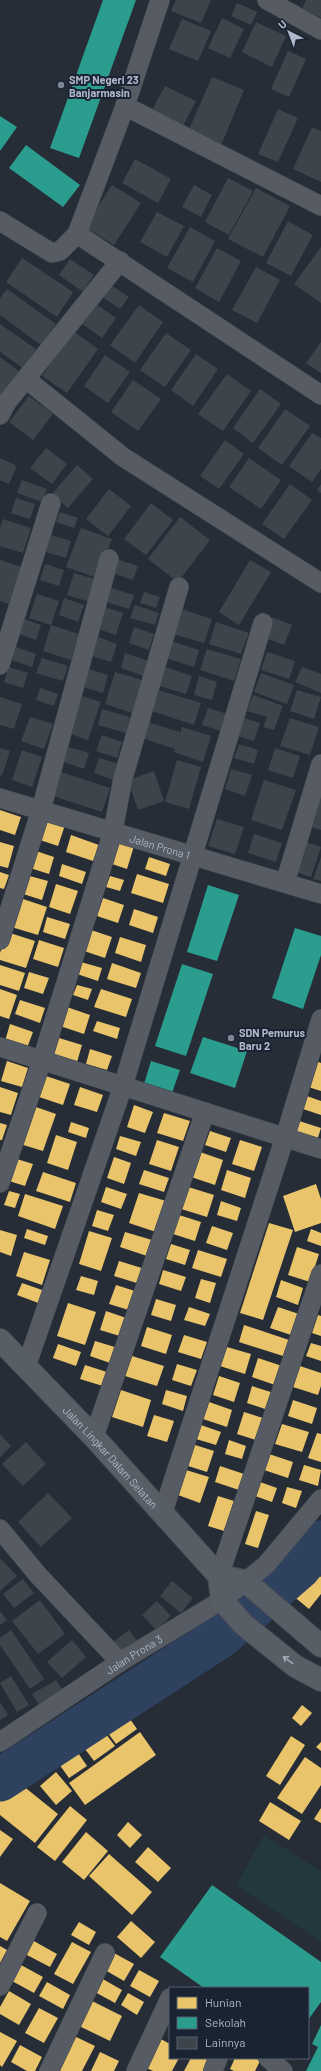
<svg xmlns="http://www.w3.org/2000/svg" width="321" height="2071" font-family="Barlow,sans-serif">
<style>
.green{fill:#22383d}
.homes{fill:#e9c46a}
.schools{fill:#2a9d8f}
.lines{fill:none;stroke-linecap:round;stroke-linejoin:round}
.river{stroke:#2e4260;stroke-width:43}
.building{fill:#3e444c}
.minor-casing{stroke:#42484f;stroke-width:20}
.primary-casing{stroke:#434952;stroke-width:24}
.minor{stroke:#565b64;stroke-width:19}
.primary{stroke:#585e66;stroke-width:22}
.oneway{stroke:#9da6b5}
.poi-dot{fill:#7e8796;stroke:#192331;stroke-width:1.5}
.labels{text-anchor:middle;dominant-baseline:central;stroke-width:4;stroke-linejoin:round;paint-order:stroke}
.poi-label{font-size:11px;font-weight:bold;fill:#aeb8c9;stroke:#192331;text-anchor:start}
.street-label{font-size:11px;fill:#aeb8c9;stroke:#192331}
</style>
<rect width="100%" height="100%" fill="#262d36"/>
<!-- green -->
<path class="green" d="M 264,1835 L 321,1871 L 321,1942 L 236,1885 Z"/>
<!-- homes -->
<path class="homes" d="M 0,810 L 21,817 L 15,835 L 0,830 Z
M 47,819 L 65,825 L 58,846 L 40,840 Z
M 71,835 L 99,845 L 93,861 L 66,852 Z
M 117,841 L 134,846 L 127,869 L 109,863 Z
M 0,842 L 14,846 L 8,868 L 0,866 Z
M 33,850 L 54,857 L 49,874 L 27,867 Z
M 149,857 L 170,864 L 166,876 L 145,869 Z
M 62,864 L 86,872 L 82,884 L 59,876 Z
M 0,872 L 9,875 L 4,889 L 0,888 Z
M 137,874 L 169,884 L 163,903 L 131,893 Z
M 26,875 L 48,881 L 42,900 L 20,893 Z
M 110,876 L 124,880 L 120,891 L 106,887 Z
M 56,884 L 78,891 L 70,914 L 49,907 Z
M 17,897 L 47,907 L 38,935 L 8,926 Z
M 103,898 L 124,905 L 118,923 L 97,916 Z
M 134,909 L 158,917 L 153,933 L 129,925 Z
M 47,917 L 70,924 L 65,939 L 43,932 Z
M 91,930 L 112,937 L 105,958 L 84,951 Z
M 7,932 L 35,941 L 26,968 L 0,960 L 0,953 Z
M 120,937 L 146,945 L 141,962 L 115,953 Z
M 39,940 L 64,948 L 58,967 L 33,959 Z
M 81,962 L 102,968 L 98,981 L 77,974 Z
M 112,963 L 141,973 L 136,988 L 107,979 Z
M 0,965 L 25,973 L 19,991 L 0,985 Z
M 29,972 L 49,978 L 43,994 L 24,988 Z
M 77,985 L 92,989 L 88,1000 L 73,995 Z
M 0,989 L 17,995 L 9,1019 L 0,1016 Z
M 101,989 L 132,999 L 126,1017 L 94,1007 Z
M 20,1000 L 45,1008 L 40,1023 L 15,1014 Z
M 64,1006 L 90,1015 L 84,1034 L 57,1025 Z
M 97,1021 L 120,1028 L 117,1039 L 93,1031 Z
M 10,1024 L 33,1032 L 27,1048 L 5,1041 Z
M 59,1038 L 82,1045 L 77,1062 L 54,1054 Z
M 90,1049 L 112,1056 L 107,1070 L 86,1064 Z
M 313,1060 L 321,1063 L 321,1091 L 305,1086 Z
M 7,1061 L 28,1068 L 22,1087 L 1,1081 Z
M 46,1076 L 70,1084 L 63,1105 L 39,1097 Z
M 0,1087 L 18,1093 L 11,1115 L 0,1112 Z
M 80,1087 L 103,1095 L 97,1112 L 74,1105 Z
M 304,1095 L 321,1101 L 321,1115 L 300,1108 Z
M 134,1105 L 153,1112 L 145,1133 L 127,1127 Z
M 33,1106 L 56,1114 L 43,1151 L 20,1144 Z
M 164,1113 L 190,1121 L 183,1141 L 157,1133 Z
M 296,1120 L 321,1128 L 316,1144 L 291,1136 Z
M 71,1122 L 89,1128 L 86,1138 L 68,1132 Z
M 0,1123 L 7,1125 L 2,1140 L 0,1140 Z
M 210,1131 L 231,1138 L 226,1152 L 205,1145 Z
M 56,1135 L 77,1142 L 68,1170 L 47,1163 Z
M 120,1136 L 141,1142 L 136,1156 L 116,1149 Z
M 157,1140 L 179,1147 L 171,1171 L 149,1164 Z
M 240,1140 L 262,1147 L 254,1171 L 232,1164 Z
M 200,1152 L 223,1160 L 215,1185 L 191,1177 Z
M 114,1157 L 131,1163 L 124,1184 L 107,1178 Z
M 17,1159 L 33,1164 L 25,1186 L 9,1181 Z
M 144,1170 L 169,1178 L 164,1192 L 139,1184 Z
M 227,1170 L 251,1178 L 245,1198 L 221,1190 Z
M 43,1172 L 76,1183 L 70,1202 L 36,1191 Z
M 316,1184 L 321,1199 L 321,1223 L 295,1232 L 283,1196 Z
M 185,1186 L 214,1195 L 207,1217 L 178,1208 Z
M 106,1187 L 127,1194 L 121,1209 L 101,1202 Z
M 9,1191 L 20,1194 L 15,1208 L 4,1205 Z
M 139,1193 L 166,1201 L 156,1232 L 129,1223 Z
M 25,1194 L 63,1206 L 55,1229 L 18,1216 Z
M 221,1201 L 241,1208 L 237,1221 L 217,1215 Z
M 97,1210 L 114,1215 L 108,1231 L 92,1226 Z
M 179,1215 L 201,1222 L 195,1241 L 173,1234 Z
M 269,1223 L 293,1230 L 263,1320 L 240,1313 Z
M 212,1226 L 233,1233 L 227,1250 L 206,1243 Z
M 27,1229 L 48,1236 L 45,1245 L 24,1238 Z
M 311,1229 L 321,1233 L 321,1246 L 307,1241 Z
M 0,1230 L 17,1235 L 11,1256 L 0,1252 Z
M 89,1231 L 112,1238 L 101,1271 L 79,1264 Z
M 125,1232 L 152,1240 L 147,1256 L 120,1247 Z
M 171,1244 L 190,1250 L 185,1265 L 166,1259 Z
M 297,1247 L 319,1254 L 310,1282 L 288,1275 Z
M 198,1250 L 227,1259 L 221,1277 L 192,1268 Z
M 24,1252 L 50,1260 L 42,1285 L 16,1276 Z
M 119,1261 L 145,1269 L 140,1284 L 114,1276 Z
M 163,1270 L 186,1277 L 181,1291 L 159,1284 Z
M 81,1276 L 98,1281 L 94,1295 L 76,1290 Z
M 201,1279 L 216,1283 L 210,1303 L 195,1298 Z
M 281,1280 L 303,1288 L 298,1305 L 276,1297 Z
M 22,1283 L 45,1291 L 41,1304 L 17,1295 Z
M 116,1285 L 138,1292 L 132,1311 L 109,1304 Z
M 156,1299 L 176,1305 L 171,1321 L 151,1315 Z
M 68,1303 L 96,1312 L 85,1345 L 57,1336 Z
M 189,1307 L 210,1314 L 205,1326 L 184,1320 Z
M 278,1307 L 299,1314 L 291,1335 L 270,1328 Z
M 106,1311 L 129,1319 L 123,1337 L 100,1330 Z
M 318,1315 L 321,1316 L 321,1336 L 312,1333 Z
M 244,1325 L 289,1340 L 283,1356 L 239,1342 Z
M 147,1327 L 172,1335 L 166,1354 L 141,1346 Z
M 184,1335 L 207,1342 L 201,1359 L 178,1352 Z
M 95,1341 L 118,1348 L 113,1364 L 90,1356 Z
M 311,1343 L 321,1346 L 321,1361 L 306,1356 Z
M 58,1344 L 81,1352 L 76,1366 L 53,1358 Z
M 227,1347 L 251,1354 L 245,1374 L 220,1366 Z
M 132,1356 L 164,1366 L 157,1386 L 125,1376 Z
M 258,1358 L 282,1366 L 275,1385 L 252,1377 Z
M 177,1364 L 197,1370 L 191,1386 L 172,1380 Z
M 85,1365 L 110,1373 L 106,1387 L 80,1379 Z
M 300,1366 L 321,1373 L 321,1386 L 318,1395 L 293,1387 Z
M 219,1376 L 240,1383 L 234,1402 L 213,1395 Z
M 252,1386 L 274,1393 L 268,1410 L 247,1403 Z
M 121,1390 L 151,1400 L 143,1427 L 112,1417 Z
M 166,1390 L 187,1396 L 183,1411 L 162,1404 Z
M 293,1400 L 317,1408 L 312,1424 L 288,1416 Z
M 209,1402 L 232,1410 L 227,1427 L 203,1419 Z
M 244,1412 L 263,1418 L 256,1440 L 237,1434 Z
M 154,1415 L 174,1421 L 167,1442 L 147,1436 Z
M 282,1424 L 309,1432 L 302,1452 L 275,1444 Z
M 201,1425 L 221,1432 L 216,1445 L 196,1439 Z
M 317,1433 L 321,1434 L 321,1462 L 308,1458 Z
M 229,1440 L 246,1446 L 242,1459 L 225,1454 Z
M 192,1444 L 214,1451 L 207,1472 L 185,1465 Z
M 269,1454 L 293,1462 L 288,1478 L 264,1470 Z
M 304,1465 L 321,1470 L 318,1486 L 299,1480 Z
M 220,1466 L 244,1474 L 239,1490 L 215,1482 Z
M 186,1470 L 209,1477 L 200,1503 L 178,1495 Z
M 260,1482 L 277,1488 L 272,1502 L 255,1496 Z
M 287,1487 L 302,1491 L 296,1508 L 282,1503 Z
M 218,1496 L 234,1501 L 224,1531 L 208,1526 Z
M 256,1511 L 269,1515 L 258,1548 L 245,1544 Z
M 306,1565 L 321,1577 L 321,1594 L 309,1609 L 286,1590 Z
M 302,1705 L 312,1713 L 301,1726 L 292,1718 Z
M 123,1709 L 137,1729 L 116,1744 L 102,1725 Z
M 100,1726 L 115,1746 L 94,1761 L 79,1741 Z
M 140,1732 L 156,1755 L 85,1805 L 69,1783 Z
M 291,1736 L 305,1745 L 280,1785 L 266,1776 Z
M 321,1742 L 321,1751 L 316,1747 Z
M 72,1744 L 87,1766 L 69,1778 L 54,1757 Z
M 305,1757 L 321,1768 L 321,1785 L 302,1814 L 277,1798 Z
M 56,1772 L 72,1791 L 56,1805 L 40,1786 Z
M 12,1777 L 58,1814 L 35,1843 L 0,1815 L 0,1792 Z
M 270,1802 L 301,1821 L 289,1840 L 259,1821 Z
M 70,1806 L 87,1820 L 55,1861 L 37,1847 Z
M 321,1808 L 321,1823 L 314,1819 Z
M 128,1822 L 142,1835 L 130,1848 L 117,1835 Z
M 0,1830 L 13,1839 L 0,1857 Z
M 86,1832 L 108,1851 L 84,1880 L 62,1862 Z
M 148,1847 L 171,1868 L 158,1882 L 135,1862 Z
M 109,1854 L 152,1892 L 132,1915 L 89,1876 Z
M 0,1883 L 30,1901 L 7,1941 L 0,1937 Z
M 131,1921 L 155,1942 L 141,1958 L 117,1937 Z
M 79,1922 L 96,1932 L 89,1945 L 71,1935 Z
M 32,1940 L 57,1954 L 50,1967 L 25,1954 Z
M 72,1942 L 91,1952 L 73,1984 L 54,1974 Z
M 0,1946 L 7,1950 L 0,1963 Z
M 114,1953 L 134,1964 L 124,1981 L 105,1970 Z
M 21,1965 L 43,1977 L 34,1993 L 12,1981 Z
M 139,1970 L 159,1981 L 150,1997 L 130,1986 Z
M 101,1978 L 122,1990 L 115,2003 L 93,1991 Z
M 47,1982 L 70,1995 L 63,2009 L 39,1996 Z
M 9,1991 L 31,2004 L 19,2025 L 0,2014 L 0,2007 Z
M 128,1993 L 144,2002 L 137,2015 L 121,2005 Z
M 90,2000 L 122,2016 L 110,2041 L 77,2025 Z
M 39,2008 L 58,2018 L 44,2043 L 25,2033 Z
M 0,2032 L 17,2041 L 2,2067 L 0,2065 Z
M 70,2034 L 95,2046 L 82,2071 L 61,2071 L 53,2067 Z
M 159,2038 L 170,2044 L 170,2058 L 179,2058 L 172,2071 L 153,2071 L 144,2067 Z
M 20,2045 L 42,2057 L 35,2071 L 27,2071 L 11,2062 Z
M 100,2052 L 119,2061 L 114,2071 L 91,2071 Z
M 191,2058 L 204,2058 L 213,2062 L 208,2071 L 184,2071 Z
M 235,2058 L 255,2058 L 260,2061 L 255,2071 L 234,2071 L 230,2069 Z"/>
<!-- schools -->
<path class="schools" d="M 103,0 L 136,0 L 79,158 L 50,148 Z
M 0,116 L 17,127 L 0,151 Z
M 26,145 L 80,185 L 63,207 L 9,168 Z
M 208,885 L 239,895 L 217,961 L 187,952 Z
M 295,928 L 321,936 L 321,955 L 303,1009 L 272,998 Z
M 182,964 L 213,974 L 186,1056 L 155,1046 Z
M 203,1037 L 247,1051 L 235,1088 L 190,1073 Z
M 151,1061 L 180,1070 L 172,1093 L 144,1084 Z
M 212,1885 L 321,1962 L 321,2002 L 308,2020 L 308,1988 L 204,1988 L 160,1957 Z
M 321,2025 L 321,2071 L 306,2071 L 318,2047 L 312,2044 Z"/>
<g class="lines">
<!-- river -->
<path class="river" d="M 0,1780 L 220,1637 L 299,1568 L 321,1542"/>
</g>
<!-- building -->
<path class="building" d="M 176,0 L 211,0 L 201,23 L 171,11 Z
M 306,0 L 321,0 L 321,18 L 302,9 Z
M 237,3 L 257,12 L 251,25 L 231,16 Z
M 222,18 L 244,29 L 230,58 L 208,48 Z
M 182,19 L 211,31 L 198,61 L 169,49 Z
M 256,22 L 286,36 L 272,67 L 242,52 Z
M 288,51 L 306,59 L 289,97 L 271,89 Z
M 212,77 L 244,90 L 220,148 L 187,134 Z
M 165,86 L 196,101 L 182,128 L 151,112 Z
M 278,109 L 298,118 L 278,162 L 258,154 Z
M 312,127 L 321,131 L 321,182 L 293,169 Z
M 135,159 L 171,179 L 158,203 L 122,183 Z
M 228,178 L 253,191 L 229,235 L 205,222 Z
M 112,185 L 141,203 L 114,245 L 85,227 Z
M 194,185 L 212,195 L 201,217 L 182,207 Z
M 256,188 L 290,206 L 263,257 L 228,239 Z
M 157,212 L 184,226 L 167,257 L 140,242 Z
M 288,221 L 313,235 L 291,276 L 266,263 Z
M 190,227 L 215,241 L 193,282 L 167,268 Z
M 321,247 L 321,303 L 294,284 Z
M 217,248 L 241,261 L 219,302 L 195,288 Z
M 22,258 L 73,292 L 57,317 L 6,282 Z
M 70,259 L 94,275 L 83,292 L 59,275 Z
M 256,267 L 280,280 L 257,323 L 232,310 Z
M 109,284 L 129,297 L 120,309 L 101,296 Z
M 7,289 L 56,324 L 41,345 L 0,315 L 0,298 Z
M 96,304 L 116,318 L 102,338 L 82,324 Z
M 139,305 L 163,322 L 135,363 L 110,345 Z
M 0,324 L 36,349 L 23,368 L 0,352 Z
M 73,331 L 98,349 L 67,393 L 42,376 Z
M 166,333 L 191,350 L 165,387 L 140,370 Z
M 321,342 L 321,373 L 306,363 Z
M 196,354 L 218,369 L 193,406 L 171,390 Z
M 105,355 L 130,372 L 108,403 L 84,386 Z
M 0,357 L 19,371 L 0,397 Z
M 227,374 L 251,391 L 223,431 L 198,414 Z
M 133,380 L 161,399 L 138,431 L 111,412 Z
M 260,389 L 281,404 L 253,443 L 233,428 Z
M 29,396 L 53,414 L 33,440 L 9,422 Z
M 285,409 L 310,426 L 282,465 L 258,448 Z
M 312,433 L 321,438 L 321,469 L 312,482 L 289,466 Z
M 225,440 L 244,454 L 219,489 L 200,476 Z
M 46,448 L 67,464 L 52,484 L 30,468 Z
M 0,458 L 17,466 L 9,484 L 0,480 Z
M 249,458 L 281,480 L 261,509 L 229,487 Z
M 77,465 L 93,479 L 68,508 L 52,494 Z
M 22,480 L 47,489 L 42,502 L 17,493 Z
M 290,484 L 312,500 L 284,539 L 262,524 Z
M 321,484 L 321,493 L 317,490 Z
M 109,489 L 131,506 L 108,536 L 86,519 Z
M 16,498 L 35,504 L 30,519 L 11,513 Z
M 151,503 L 173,520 L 146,555 L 124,539 Z
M 60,512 L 78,518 L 74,528 L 56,522 Z
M 180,517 L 210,540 L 178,582 L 148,559 Z
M 3,519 L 31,528 L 23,553 L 0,546 L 0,528 Z
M 81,528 L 112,539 L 97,578 L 66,567 Z
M 51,535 L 71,541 L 66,558 L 46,552 Z
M 116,559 L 138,566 L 133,580 L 112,573 Z
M 0,560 L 22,567 L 9,604 L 0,601 Z
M 250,560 L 271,572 L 239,625 L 219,612 Z
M 45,564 L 64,570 L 59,586 L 40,580 Z
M 74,573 L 98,580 L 90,602 L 67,595 Z
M 108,587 L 134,595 L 129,609 L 103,601 Z
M 144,592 L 160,597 L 156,608 L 140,603 Z
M 37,594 L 59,601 L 51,625 L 29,618 Z
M 64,598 L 84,605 L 78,622 L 59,615 Z
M 135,605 L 159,613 L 155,625 L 130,618 Z
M 102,606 L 123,613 L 116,635 L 95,628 Z
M 181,609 L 212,619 L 204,643 L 173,634 Z
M 271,617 L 292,625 L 284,645 L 263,637 Z
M 24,619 L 41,625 L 36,640 L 19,634 Z
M 216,622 L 249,633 L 241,654 L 209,644 Z
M 51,625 L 79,634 L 71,660 L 43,651 Z
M 134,627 L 154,634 L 149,650 L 129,643 Z
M 95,636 L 117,644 L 111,662 L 89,655 Z
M 171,641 L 199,650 L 194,667 L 166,658 Z
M 16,647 L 36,654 L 32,667 L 11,660 Z
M 207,649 L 241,659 L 234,681 L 200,670 Z
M 267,652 L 295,661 L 289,679 L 261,670 Z
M 125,653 L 149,661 L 144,676 L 121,668 Z
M 42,658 L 68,666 L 63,681 L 36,673 Z
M 159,665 L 192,676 L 186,694 L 153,684 Z
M 9,667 L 28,673 L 23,688 L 4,682 Z
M 302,667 L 321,674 L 321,693 L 295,682 Z
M 86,668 L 108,675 L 103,693 L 80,686 Z
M 115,672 L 142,680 L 132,713 L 105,704 Z
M 261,673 L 294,685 L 287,704 L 254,692 Z
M 199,676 L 217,682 L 212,700 L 194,695 Z
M 40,688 L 58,694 L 54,706 L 36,700 Z
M 155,689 L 201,703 L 194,725 L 149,710 Z
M 297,690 L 321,697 L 314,719 L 290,711 Z
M 78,695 L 101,702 L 88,740 L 65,732 Z
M 253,695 L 283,706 L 274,730 L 263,727 L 267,717 L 247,711 Z
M 0,697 L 22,704 L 14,729 L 0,725 Z
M 208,708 L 227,714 L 221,731 L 202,725 Z
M 102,709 L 130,717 L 126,733 L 98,725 Z
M 30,717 L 53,724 L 44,749 L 21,741 Z
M 241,717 L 260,723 L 254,741 L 235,735 Z
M 290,718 L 319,727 L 310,755 L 280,746 Z
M 144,721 L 180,732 L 178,740 L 182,727 L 211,736 L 203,762 L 174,752 L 175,749 L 139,737 Z
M 102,735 L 122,742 L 117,758 L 96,751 Z
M 239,744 L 258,750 L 254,764 L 234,758 Z
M 66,746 L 89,753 L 84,769 L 61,761 Z
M 0,748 L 10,751 L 2,776 L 0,775 Z
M 275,748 L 300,756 L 293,778 L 268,770 Z
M 22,750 L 42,757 L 32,787 L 12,780 Z
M 99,758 L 119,764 L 114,780 L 94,773 Z
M 177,760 L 201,767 L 189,809 L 165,802 Z
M 231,769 L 252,775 L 245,796 L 225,789 Z
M 154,771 L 164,801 L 138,810 L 128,780 Z
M 61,772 L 110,788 L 102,812 L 53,796 Z
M 264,780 L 296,790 L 282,830 L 251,820 Z
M 321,795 L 321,830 L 304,825 Z
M 217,819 L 244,827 L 235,854 L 208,846 Z
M 254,834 L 282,843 L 276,862 L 248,853 Z
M 300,840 L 321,847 L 311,877 L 290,870 Z
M 321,857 L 321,881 L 313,879 Z
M 0,1434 L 11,1446 L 0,1457 Z
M 26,1442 L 46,1464 L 23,1486 L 2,1464 Z
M 48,1493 L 72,1518 L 41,1547 L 18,1522 Z
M 0,1558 L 17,1576 L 0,1591 Z
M 23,1579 L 34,1593 L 14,1608 L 3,1594 Z
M 172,1581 L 193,1598 L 181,1613 L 160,1596 Z
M 40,1600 L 65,1634 L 38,1654 L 12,1621 Z
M 157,1601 L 171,1616 L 156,1630 L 142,1615 Z
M 0,1611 L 7,1620 L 0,1625 Z
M 11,1630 L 44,1679 L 30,1689 L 0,1645 L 0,1638 Z
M 129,1630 L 137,1640 L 120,1653 L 112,1643 Z
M 72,1640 L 86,1657 L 62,1678 L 47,1662 Z
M 11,1676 L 29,1705 L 17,1712 L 0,1683 Z
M 56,1680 L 63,1691 L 40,1706 L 32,1694 Z
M 0,1702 L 8,1715 L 0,1720 Z"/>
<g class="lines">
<defs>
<g id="minor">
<path d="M 267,0 L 321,30"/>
<path d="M 125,106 L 321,206"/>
<path d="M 0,221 L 52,253 L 60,251 L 77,234 L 125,106 L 160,0"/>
<path d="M 77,234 L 321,395"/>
<path d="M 26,379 L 123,457 L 321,583"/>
<path d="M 0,415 L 7,402 L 120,261"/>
<path d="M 0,665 L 51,503"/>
<path id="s1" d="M 0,798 L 321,894"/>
<path d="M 285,883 L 321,764"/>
<path d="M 0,940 L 41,810 L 109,559"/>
<path d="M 0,1047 L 321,1149"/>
<path d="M 0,1183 L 42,1060 L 113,831 L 123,778 L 179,587"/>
<path d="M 26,1367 L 123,1086 L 263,623"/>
<path d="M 94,1437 L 205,1112"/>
<path d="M 163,1512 L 285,1137 L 321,1019"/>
<path d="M 0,1529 L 38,1575 L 120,1662"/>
<path d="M 219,1576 L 321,1274"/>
<path id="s2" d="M 0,1742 L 120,1662 L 222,1600 L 266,1565 L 321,1499"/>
<path d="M 0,1986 L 37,1913"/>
<path d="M 268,2058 L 283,2071"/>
<path d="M 49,2071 L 105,1953"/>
<path d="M 136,2071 L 170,1998"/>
<path d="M 213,2071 L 218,2058"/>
</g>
<g id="primary">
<path id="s3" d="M 0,1340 L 94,1437 L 219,1576 L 222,1600 L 243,1624 L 295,1666 L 321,1680"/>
<path d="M 219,1576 L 245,1581 L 321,1646"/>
</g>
</defs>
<!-- minor casing -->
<use href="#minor" class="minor-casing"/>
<!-- primary casing -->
<use href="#primary" class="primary-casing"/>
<!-- minor -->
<use href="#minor" class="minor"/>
<!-- primary -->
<use href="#primary" class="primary"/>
</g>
<!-- one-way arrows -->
<defs><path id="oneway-shaft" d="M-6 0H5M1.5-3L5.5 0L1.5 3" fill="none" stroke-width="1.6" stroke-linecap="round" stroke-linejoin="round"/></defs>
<use class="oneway" href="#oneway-shaft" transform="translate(288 1660) rotate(-143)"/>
<!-- markers -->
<g class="poi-dot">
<circle cx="61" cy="85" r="4"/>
<circle cx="231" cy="1038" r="4"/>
</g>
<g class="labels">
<!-- poi labels -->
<g class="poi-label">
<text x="69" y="79">SMP Negeri 23<tspan x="69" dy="13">Banjarmasin</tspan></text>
<text x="239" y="1032">SDN Pemurus<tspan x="239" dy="13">Baru 2</tspan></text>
</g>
<!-- street labels -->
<g class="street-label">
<text stroke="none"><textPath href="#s1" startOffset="167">Jalan Prona 1</textPath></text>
<text stroke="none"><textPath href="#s3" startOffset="161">Jalan Lingkar Dalam Selatan</textPath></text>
<text stroke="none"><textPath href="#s2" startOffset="160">Jalan Prona 3</textPath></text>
</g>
</g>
<!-- legend -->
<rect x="169" y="1987" width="140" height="72" fill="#192331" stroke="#555f6e"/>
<rect x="177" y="1997" width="20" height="12" fill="#e9c46a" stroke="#555f6e"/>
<text x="205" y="2007" font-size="12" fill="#aeb8c9">Hunian</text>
<rect x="177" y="2017" width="20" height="12" fill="#2a9d8f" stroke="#555f6e"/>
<text x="205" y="2027" font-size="12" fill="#aeb8c9">Sekolah</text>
<rect x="177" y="2037" width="20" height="12" fill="#3e444c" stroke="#555f6e"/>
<text x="205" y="2047" font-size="12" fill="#aeb8c9">Lainnya</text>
<!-- north arrow -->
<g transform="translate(289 32) rotate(318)" stroke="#192331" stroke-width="3" paint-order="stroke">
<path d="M0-3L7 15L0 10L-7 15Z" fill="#aeb8c9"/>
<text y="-6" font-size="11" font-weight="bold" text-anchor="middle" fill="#aeb8c9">U</text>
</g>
</svg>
